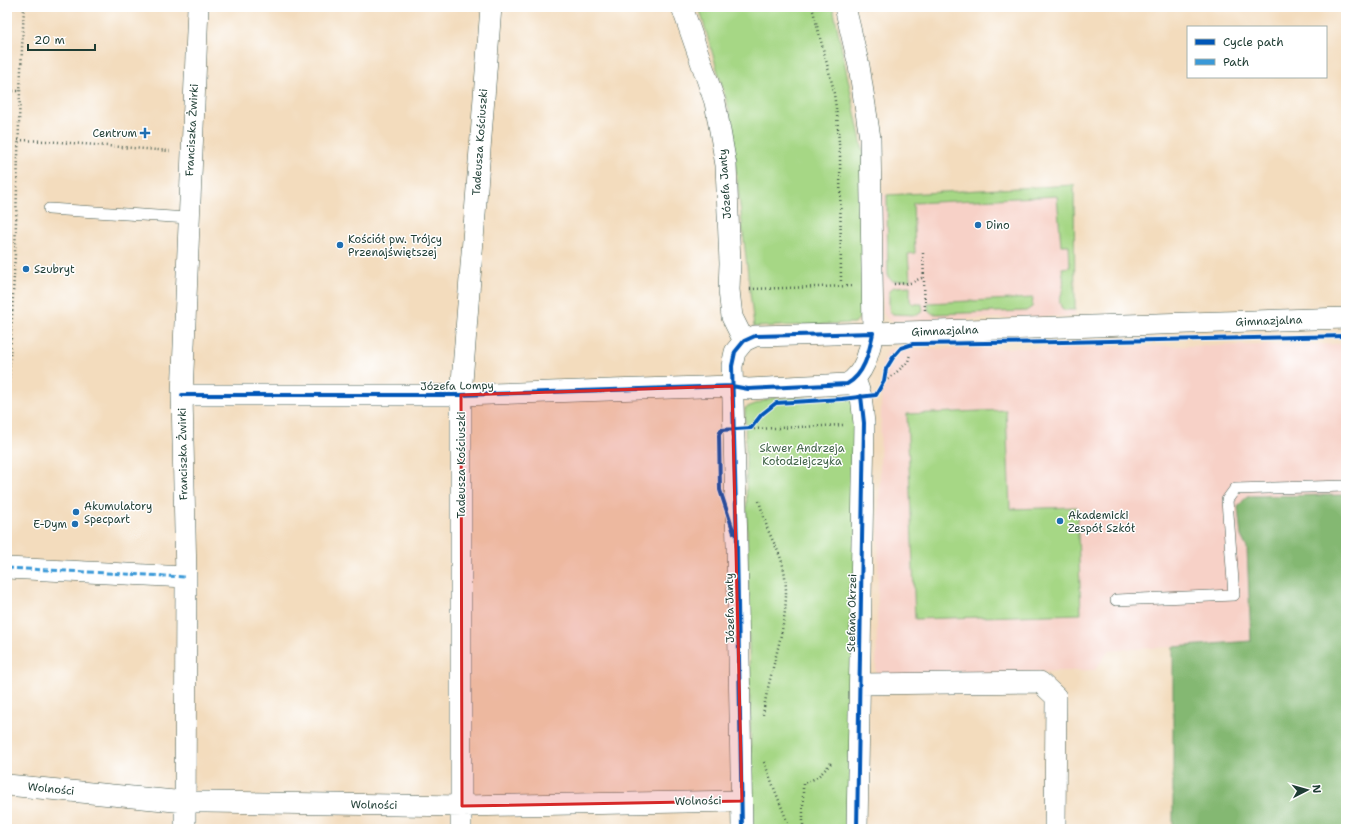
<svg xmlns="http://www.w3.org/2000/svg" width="1353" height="836" font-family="'Shantell Sans',sans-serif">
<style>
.built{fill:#f7d1c7}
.green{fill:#a6d785;stroke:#628a5c}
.forest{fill:#84b872;stroke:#527a53}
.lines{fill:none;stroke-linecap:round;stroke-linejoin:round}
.lane-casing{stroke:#3f5549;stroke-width:12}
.street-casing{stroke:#3f5549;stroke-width:22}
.path{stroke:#3f5549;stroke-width:2.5;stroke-dasharray:1 3;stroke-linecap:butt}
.lane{stroke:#fff;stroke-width:11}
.street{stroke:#fff;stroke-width:21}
.quiet{stroke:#3a99d8;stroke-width:3;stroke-dasharray:6 3;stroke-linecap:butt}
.cycleway-casing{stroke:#fff;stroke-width:6}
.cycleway{stroke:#0057b8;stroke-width:4}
.marked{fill:#d62828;fill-opacity:0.2;stroke:#d62828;stroke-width:3;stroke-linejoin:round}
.poi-dot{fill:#1f6fb2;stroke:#fff;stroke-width:1.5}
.labels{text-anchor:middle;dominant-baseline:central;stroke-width:3;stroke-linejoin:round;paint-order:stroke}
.street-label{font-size:11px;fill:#1f3d34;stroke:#fff}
.poi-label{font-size:11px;fill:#1f3d34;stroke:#fff;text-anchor:start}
.park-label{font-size:11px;fill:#416448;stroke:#fff}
</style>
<rect width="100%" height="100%" fill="#fff"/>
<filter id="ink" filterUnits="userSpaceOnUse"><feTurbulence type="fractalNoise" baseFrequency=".025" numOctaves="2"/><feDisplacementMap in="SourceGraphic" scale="8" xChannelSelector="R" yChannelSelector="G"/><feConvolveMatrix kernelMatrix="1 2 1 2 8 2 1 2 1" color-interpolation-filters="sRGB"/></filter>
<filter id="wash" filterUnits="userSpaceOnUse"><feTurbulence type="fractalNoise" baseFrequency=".012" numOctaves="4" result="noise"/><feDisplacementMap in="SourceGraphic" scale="16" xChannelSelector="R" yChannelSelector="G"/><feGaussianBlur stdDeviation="0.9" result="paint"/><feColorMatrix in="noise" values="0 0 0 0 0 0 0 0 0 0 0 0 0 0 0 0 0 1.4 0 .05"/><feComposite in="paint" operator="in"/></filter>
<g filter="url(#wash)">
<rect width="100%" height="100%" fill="#f3dcbd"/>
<!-- built -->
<path class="built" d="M 1074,185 L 1075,316 L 905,321 L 893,321 L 887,319 L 883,313 L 879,195 Z
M 1346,344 L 1346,495 L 1247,496 L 1241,536 L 1247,548 L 1251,642 L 1173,647 L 1109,650 L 1095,670 L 876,677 L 882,362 L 889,349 Z"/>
<!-- green -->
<path class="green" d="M 699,7 L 833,7 L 869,180 L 866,309 L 855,323 L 754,327 L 729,110 Z
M 1074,185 L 1075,310 L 1063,310 C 1056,298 1062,298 1063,288 C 1064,281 1063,274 1062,268 L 1070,267 L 1069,245 L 1061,245 L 1057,196 L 913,203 L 915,253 L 908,254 L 910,280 L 893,281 L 888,277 L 887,195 Z
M 910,286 L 910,301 L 913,304 L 922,304 L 923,311 L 917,315 L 893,314 L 890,313 L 889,308 L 889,291 L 894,287 Z
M 1033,298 L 1032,307 L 1026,311 L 933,314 L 928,310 L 928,303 Z
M 843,397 L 860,403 L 852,829 L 752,829 L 745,408 L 771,398 Z
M 1006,410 L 1010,509 L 1077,507 L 1081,614 L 915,619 L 907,414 Z"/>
<!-- forest -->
<path class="forest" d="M 1346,495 L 1346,829 L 1173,829 L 1173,647 L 1251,641 L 1247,548 L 1241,536 L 1238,507 L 1247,496 Z"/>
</g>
<g filter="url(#ink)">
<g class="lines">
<defs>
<path id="lane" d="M 49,209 L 188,218
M 1116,600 L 1234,595 L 1227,500 L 1235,489 L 1346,486"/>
<path id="street" d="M 682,7 L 715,102 L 726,165 L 730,263 L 729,290 L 732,317 L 744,341
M 845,7 L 859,66 L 870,138 L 873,333 L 1346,318
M 855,379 L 861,396 L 864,423 L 857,829
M 182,395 L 461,395 L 732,386 L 748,389 L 847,384 C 865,374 869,352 873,333 L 755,336 L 744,341 L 735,352 L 732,366 L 737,545 L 742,829
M 7,568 L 186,577
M 860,684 L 1040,682 L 1056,697 L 1055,829
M 7,785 L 185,802 L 206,802 L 462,806 L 742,801
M 185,829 L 186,577 L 182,395 L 198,7
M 461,829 L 461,395 L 491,7"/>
</defs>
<!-- lane casing -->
<use href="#lane" class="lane-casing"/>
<!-- street casing -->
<use href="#street" class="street-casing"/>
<!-- path -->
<path class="path" d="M 812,7 L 833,87 L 837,115 L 840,156 L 841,282
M 13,91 L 20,91
M 18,140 L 46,141 L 170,151
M 923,253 L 925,311
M 894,284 L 910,283 L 924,277
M 750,289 L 851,286
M 884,381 L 890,378 L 908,362 L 910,354
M 7,423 L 15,253 L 20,91 L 24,7
M 754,429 L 843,425
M 759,501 C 762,511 765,521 768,530 C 774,544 781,555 784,570 C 793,620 769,667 763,715
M 764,762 L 790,829
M 803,829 L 803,783 C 818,779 821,774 831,763"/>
<!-- lane -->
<use href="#lane" class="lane"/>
<!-- street -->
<use href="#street" class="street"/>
<!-- quiet -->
<path class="quiet" d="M 7,568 L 186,577"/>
<defs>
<path id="cycleway" d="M 182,395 L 461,395 L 732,386 L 748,389 L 847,384 C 865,374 869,352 873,333 L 755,336 L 744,341 L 735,352 L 732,366 L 737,545 L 742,829
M 734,533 L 720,490 L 719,435 L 721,430 L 751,428 L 762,414 L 776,403 L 842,399 L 876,395 L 884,381 L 886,369 L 894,356 L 901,348 L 913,344 L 1063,342 L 1346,336
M 857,829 L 864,423 L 861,396"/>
</defs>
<!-- cycleway casing -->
<use href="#cycleway" class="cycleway-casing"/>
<!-- cycleway -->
<use href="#cycleway" class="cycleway"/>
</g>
</g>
<!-- marked area -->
<path class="marked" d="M 732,386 L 742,801 L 462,806 L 461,395 Z"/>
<!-- markers -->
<g class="poi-dot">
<path d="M143 127h4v4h4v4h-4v4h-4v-4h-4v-4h4z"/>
<circle cx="978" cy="225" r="4"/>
<circle cx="340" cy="245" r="4"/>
<circle cx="26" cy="269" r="4"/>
<circle cx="76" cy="512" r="4"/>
<circle cx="1060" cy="521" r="4"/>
<circle cx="75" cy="524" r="4"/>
</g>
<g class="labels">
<!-- street labels -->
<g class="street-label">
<text transform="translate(192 130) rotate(-87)">Franciszka Żwirki</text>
<text transform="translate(480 142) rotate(-86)">Tadeusza Kościuszki</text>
<text transform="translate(725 184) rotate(-94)">Józefa Janty</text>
<text transform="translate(1269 321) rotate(-2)">Gimnazjalna</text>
<text transform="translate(945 331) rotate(-2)">Gimnazjalna</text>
<text transform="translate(457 386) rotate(-1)">Józefa Lompy</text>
<text transform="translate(183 454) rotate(-91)">Franciszka Żwirki</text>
<text transform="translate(461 465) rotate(-90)">Tadeusza Kościuszki</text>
<text transform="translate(730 608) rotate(-91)">Józefa Janty</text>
<text transform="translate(852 613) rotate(-89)">Stefana Okrzei</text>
<text transform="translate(51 789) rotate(6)">Wolności</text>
<text transform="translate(698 801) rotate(-1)">Wolności</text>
<text transform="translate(374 805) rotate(1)">Wolności</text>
</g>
<!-- poi labels -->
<g class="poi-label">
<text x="137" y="133" text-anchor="end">Centrum</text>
<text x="986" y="225">Dino</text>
<text x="348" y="239">Kościół pw. Trójcy<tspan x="348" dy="13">Przenajświętszej</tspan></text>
<text x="34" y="269">Szubryt</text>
<text x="84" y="506">Akumulatory<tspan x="84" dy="13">Specpart</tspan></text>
<text x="1068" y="515">Akademicki<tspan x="1068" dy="13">Zespół Szkół</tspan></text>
<text x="67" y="524" text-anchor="end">E-Dym</text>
</g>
<!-- park labels -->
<g class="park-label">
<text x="802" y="448">Skwer Andrzeja<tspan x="802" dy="13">Kołodziejczyka</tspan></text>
</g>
</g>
<!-- margin -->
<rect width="1353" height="836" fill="none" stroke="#fff" stroke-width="24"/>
<!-- legend -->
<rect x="1187" y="26" width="140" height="52" fill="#ffffff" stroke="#a5b1ae"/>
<rect x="1195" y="39" width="20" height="6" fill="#0057b8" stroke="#a5b1ae"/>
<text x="1223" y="46" font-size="12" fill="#1f3d34">Cycle path</text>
<rect x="1195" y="59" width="20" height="6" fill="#3a99d8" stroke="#a5b1ae"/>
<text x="1223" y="66" font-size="12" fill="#1f3d34">Path</text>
<!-- north arrow -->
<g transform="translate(1307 790) rotate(84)" stroke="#ffffff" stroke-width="3" paint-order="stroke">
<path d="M0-3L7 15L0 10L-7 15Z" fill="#1f3d34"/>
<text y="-6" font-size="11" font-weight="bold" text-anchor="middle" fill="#1f3d34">N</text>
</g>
<!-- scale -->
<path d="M28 44v6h67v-6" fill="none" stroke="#1f3d34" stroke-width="2"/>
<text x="34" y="44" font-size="12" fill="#1f3d34" stroke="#ffffff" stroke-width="3" paint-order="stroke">20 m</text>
</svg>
